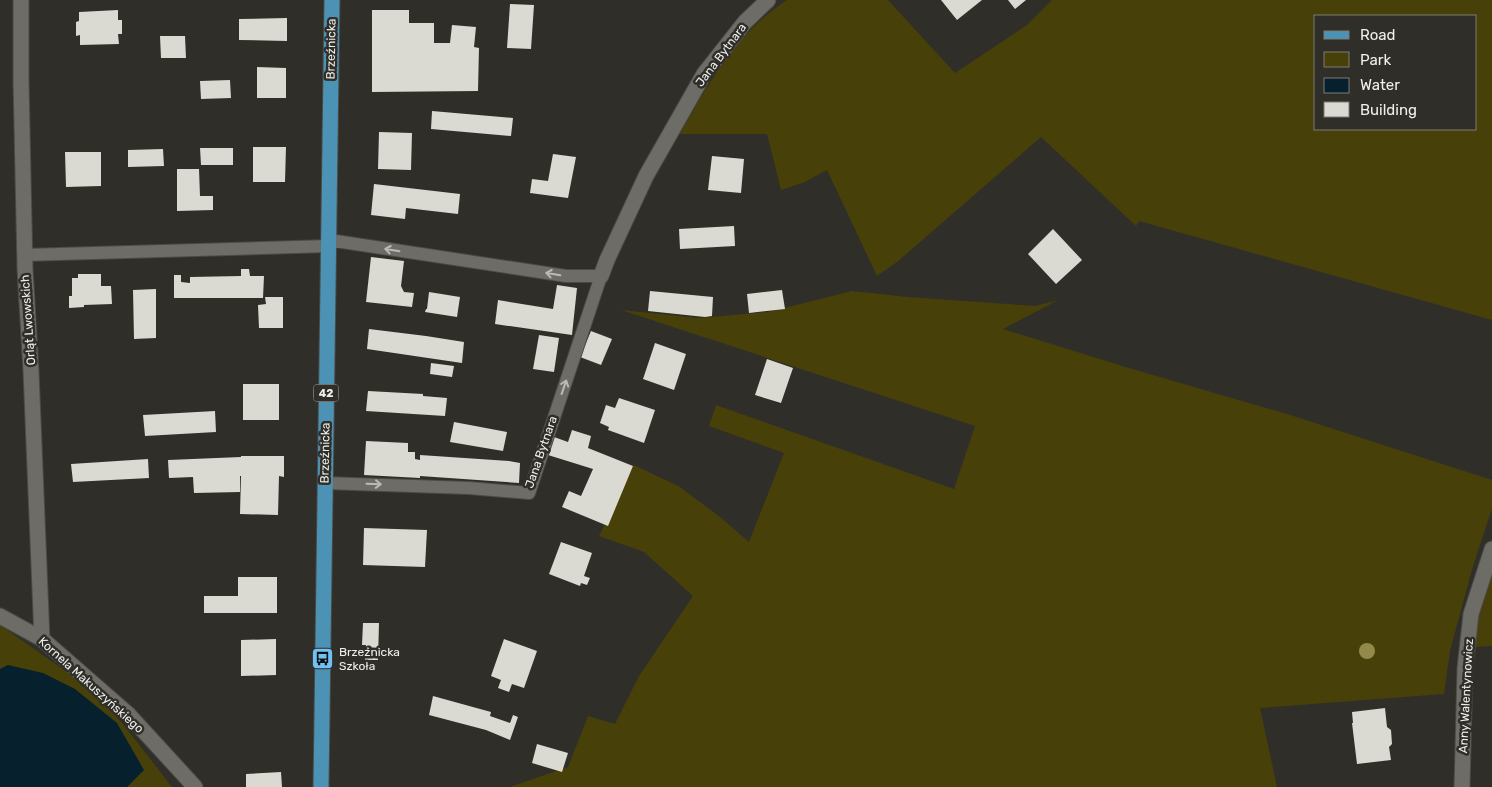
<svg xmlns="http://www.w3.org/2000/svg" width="1492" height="787" font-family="Rubik,sans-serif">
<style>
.green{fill:#484009;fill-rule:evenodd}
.water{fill:#07202e}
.building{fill:#dad9d2}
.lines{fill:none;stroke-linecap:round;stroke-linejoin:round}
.lane-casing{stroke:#4b4b46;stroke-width:14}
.street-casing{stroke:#4b4b46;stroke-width:17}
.primary-casing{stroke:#4b4b46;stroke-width:17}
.lane{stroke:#6d6c66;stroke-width:12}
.street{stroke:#6d6c66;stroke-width:15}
.primary{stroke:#4b92b5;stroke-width:15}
.tree{fill:#93894b}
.oneway{stroke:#bbbbb6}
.labels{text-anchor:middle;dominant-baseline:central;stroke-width:5;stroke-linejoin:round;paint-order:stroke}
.shield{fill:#2f2e29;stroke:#b5b5b2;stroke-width:1}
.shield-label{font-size:11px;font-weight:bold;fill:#efefec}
.street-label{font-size:12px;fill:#efefec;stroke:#2f2e29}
.poi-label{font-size:12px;fill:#efefec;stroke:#2f2e29;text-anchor:start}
</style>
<rect width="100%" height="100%" fill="#2f2e29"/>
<!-- green -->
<path class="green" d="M 787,0 L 888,0 L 955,73 L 1027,25 L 1052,0 L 1492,0 L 1492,320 L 1139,221 L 1136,226 L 1041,137 L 897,262 L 877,276 L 827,170 L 805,182 L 781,190 L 767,134 L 680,134 C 708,84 737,32 787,0 ZM 1316,16 L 1476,16 L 1476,129 L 1316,129 Z
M 852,291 L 907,297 L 1035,306 L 1058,300 L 1003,329 L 1129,368 L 1287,414 L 1492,480 L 1492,508 L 1471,573 L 1450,651 L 1444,694 L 1260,708 L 1277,787 L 510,787 L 568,767 L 588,716 L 615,724 L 639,676 L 693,596 L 644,552 L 599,536 L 634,465 L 680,487 L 720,517 L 749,542 L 784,453 L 709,426 L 716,405 L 954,489 L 975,426 L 621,310 L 699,318 L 768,312 Z
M 1492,575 L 1492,646 L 1474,647 L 1479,616 Z
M 0,625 L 71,675 L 115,714 L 172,787 L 127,787 L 144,770 L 8,665 L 0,669 Z"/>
<!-- water -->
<path class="water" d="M 8,665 L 43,673 L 75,689 L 117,723 L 144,770 L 127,787 L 0,787 L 0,669 Z"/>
<!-- building -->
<path class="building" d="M 941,0 L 982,0 L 957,20 Z
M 1008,0 L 1026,0 L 1015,9 Z
M 510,4 L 534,5 L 531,49 L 507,48 Z
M 118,10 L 118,20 L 122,20 L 122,34 L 118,34 L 119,44 L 80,45 L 80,35 L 76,36 L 76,22 L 79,21 L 79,12 Z
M 372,10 L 409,10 L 409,23 L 434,23 L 434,43 L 450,43 L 452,25 L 476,27 L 474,47 L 479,48 L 478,91 L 372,92 Z
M 287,18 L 287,41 L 239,40 L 239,19 Z
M 160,36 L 185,36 L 186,58 L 161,58 Z
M 257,67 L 286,68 L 286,98 L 257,98 Z
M 230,80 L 231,98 L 201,99 L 200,81 Z
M 432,111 L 513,118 L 511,136 L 431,129 Z
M 379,132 L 412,133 L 411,170 L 378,169 Z
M 253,147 L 286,147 L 285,182 L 253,182 Z
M 200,148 L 233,148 L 233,165 L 201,165 Z
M 163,149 L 164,166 L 128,167 L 128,150 Z
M 65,152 L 101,152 L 101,186 L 66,187 Z
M 553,154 L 576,157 L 568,198 L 530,193 L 532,179 L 548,181 Z
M 712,156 L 744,159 L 741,193 L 708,190 Z
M 177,169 L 199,169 L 200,196 L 213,196 L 213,210 L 177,211 Z
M 374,184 L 460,194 L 458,214 L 406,208 L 405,219 L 371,215 Z
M 734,226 L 735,246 L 680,249 L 679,229 Z
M 1053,229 L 1082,260 L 1056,284 L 1028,254 Z
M 371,257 L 404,261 L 401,286 L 404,292 L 414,293 L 412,307 L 366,302 Z
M 241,269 L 249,269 L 250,276 L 264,276 L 263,298 L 174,298 L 174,275 L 181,275 L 181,282 L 190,283 L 190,277 L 241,276 Z
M 78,274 L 101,274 L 101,286 L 111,286 L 112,304 L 84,305 L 84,307 L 69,308 L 69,296 L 72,296 L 72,278 L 78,278 Z
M 557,285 L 577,288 L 572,335 L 495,324 L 498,300 L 553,309 Z
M 156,289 L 156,338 L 134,339 L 133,290 Z
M 782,290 L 785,309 L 749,313 L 747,294 Z
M 650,291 L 713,297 L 712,316 L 705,317 L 648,311 Z
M 429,292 L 460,297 L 457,317 L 425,312 L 426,309 L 427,309 Z
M 265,297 L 283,297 L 283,328 L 259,328 L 258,305 L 266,304 Z
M 369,329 L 426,336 L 464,342 L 462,363 L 367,349 Z
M 591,331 L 612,339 L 601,365 L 580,357 Z
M 539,335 L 559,338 L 554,372 L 533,369 Z
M 655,343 L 686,354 L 674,390 L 643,379 Z
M 767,359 L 793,368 L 781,403 L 755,395 Z
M 431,363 L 454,366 L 452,377 L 430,374 Z
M 243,384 L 279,384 L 279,420 L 243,420 Z
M 368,391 L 423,394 L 423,396 L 447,398 L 445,416 L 366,411 Z
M 619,398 L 655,410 L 644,443 L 608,430 L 609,427 L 600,423 L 606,405 L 615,408 Z
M 215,411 L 216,432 L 145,436 L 143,415 Z
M 454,422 L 507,432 L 503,451 L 450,442 Z
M 572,430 L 591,436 L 588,448 L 633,466 L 608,526 L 562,507 L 569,491 L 581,496 L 593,469 L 548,455 L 554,437 L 568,442 Z
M 366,441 L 408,443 L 408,452 L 415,452 L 415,459 L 420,460 L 420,455 L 509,461 L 520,463 L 519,483 L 420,476 L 420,478 L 364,475 Z
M 241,456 L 284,456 L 284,477 L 279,476 L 278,515 L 240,514 L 241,476 L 240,476 L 240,492 L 194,493 L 193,477 L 169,478 L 168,460 L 241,457 Z
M 148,459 L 149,478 L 73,482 L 71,464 Z
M 364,528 L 427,530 L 425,567 L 363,565 Z
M 561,542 L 592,553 L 584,576 L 590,578 L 587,585 L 581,583 L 580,586 L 549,574 Z
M 238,577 L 277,577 L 277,613 L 204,613 L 204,596 L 238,596 Z
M 363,623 L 379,623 L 378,660 L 365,660 L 366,645 L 362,645 Z
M 276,639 L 276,675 L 241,676 L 241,640 Z
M 504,639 L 537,651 L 524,688 L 512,684 L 509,692 L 498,688 L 501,680 L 491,676 Z
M 433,696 L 491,712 L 490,716 L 510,723 L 513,715 L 518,717 L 510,740 L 486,730 L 429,715 Z
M 1385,708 L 1387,727 L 1391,730 L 1392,744 L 1389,747 L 1391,760 L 1357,764 L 1352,723 L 1353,723 L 1352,712 Z
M 537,744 L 568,753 L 562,772 L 532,763 Z
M 281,772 L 282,787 L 246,787 L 246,774 Z"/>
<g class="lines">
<defs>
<path id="lane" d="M 25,255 L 329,246
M 325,483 L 469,488 L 529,493 L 601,276 L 566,276 L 329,240"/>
<path id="street" d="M 21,0 L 21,80 L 25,269 L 31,371 L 42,639
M 601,276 L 607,260 L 646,176 L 704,74 L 745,22 L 768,0
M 0,616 L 42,639 L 129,715 L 195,787
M 1462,787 L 1465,668 L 1471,614 L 1492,549"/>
<path id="primary" d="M 321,787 L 332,0"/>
</defs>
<!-- lane casing -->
<use href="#lane" class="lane-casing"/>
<!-- street casing -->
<use href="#street" class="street-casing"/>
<!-- primary casing -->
<use href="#primary" class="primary-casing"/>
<!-- lane -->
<use href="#lane" class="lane"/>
<!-- street -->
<use href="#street" class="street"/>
<!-- primary -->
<use href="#primary" class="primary"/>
</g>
<!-- trees -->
<circle class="tree" cx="1367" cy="651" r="8"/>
<!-- one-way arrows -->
<defs><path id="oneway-shaft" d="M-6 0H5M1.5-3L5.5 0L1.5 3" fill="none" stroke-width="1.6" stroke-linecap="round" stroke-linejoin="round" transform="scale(1.25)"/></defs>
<g class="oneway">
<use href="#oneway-shaft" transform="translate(392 250) rotate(-171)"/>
<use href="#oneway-shaft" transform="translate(553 274) rotate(-171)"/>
<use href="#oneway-shaft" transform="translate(564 387) rotate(-71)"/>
<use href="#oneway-shaft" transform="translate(374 484) rotate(2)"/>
</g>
<!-- icons -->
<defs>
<symbol id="bus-square" viewBox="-11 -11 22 22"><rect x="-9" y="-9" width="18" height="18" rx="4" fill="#6fc2f4" stroke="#2f2e29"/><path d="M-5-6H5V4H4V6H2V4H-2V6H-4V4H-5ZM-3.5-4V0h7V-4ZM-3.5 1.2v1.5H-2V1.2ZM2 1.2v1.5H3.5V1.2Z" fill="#111"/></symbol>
</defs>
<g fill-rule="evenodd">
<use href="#bus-square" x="310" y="646" width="25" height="25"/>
</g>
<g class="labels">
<!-- shield labels -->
<rect class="shield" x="313.5" y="384.5" width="25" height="17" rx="4"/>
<g class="shield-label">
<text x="326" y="393">42</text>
</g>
<!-- street labels -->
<g class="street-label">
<text transform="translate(331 49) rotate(-89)">Brzeźnicka</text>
<text transform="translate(721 55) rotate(-53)">Jana Bytnara</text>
<text transform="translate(28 320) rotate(-94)">Orląt Lwowskich</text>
<text transform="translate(541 452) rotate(-71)">Jana Bytnara</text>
<text transform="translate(325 453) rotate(-89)">Brzeźnicka</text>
<text transform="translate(91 685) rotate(42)">Kornela Makuszyńskiego</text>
<text transform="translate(1466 696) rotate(-87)">Anny Walentynowicz</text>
</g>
<!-- poi labels -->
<g class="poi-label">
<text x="339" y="652">Brzeźnicka<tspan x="339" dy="14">Szkoła</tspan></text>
</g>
</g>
<!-- legend -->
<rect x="1314" y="15" width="162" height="115" fill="#2f2e29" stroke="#7c7b77"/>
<rect x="1324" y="31" width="25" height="8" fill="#4b92b5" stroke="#7c7b77"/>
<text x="1360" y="40" font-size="15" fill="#efefec">Road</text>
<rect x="1324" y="52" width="25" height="15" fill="#484009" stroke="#7c7b77"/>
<text x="1360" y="65" font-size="15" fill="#efefec">Park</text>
<rect x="1324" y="78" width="25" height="15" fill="#07202e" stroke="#7c7b77"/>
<text x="1360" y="90" font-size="15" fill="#efefec">Water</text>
<rect x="1324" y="102" width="25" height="15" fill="#dad9d2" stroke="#7c7b77"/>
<text x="1360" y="115" font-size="15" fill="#efefec">Building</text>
</svg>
